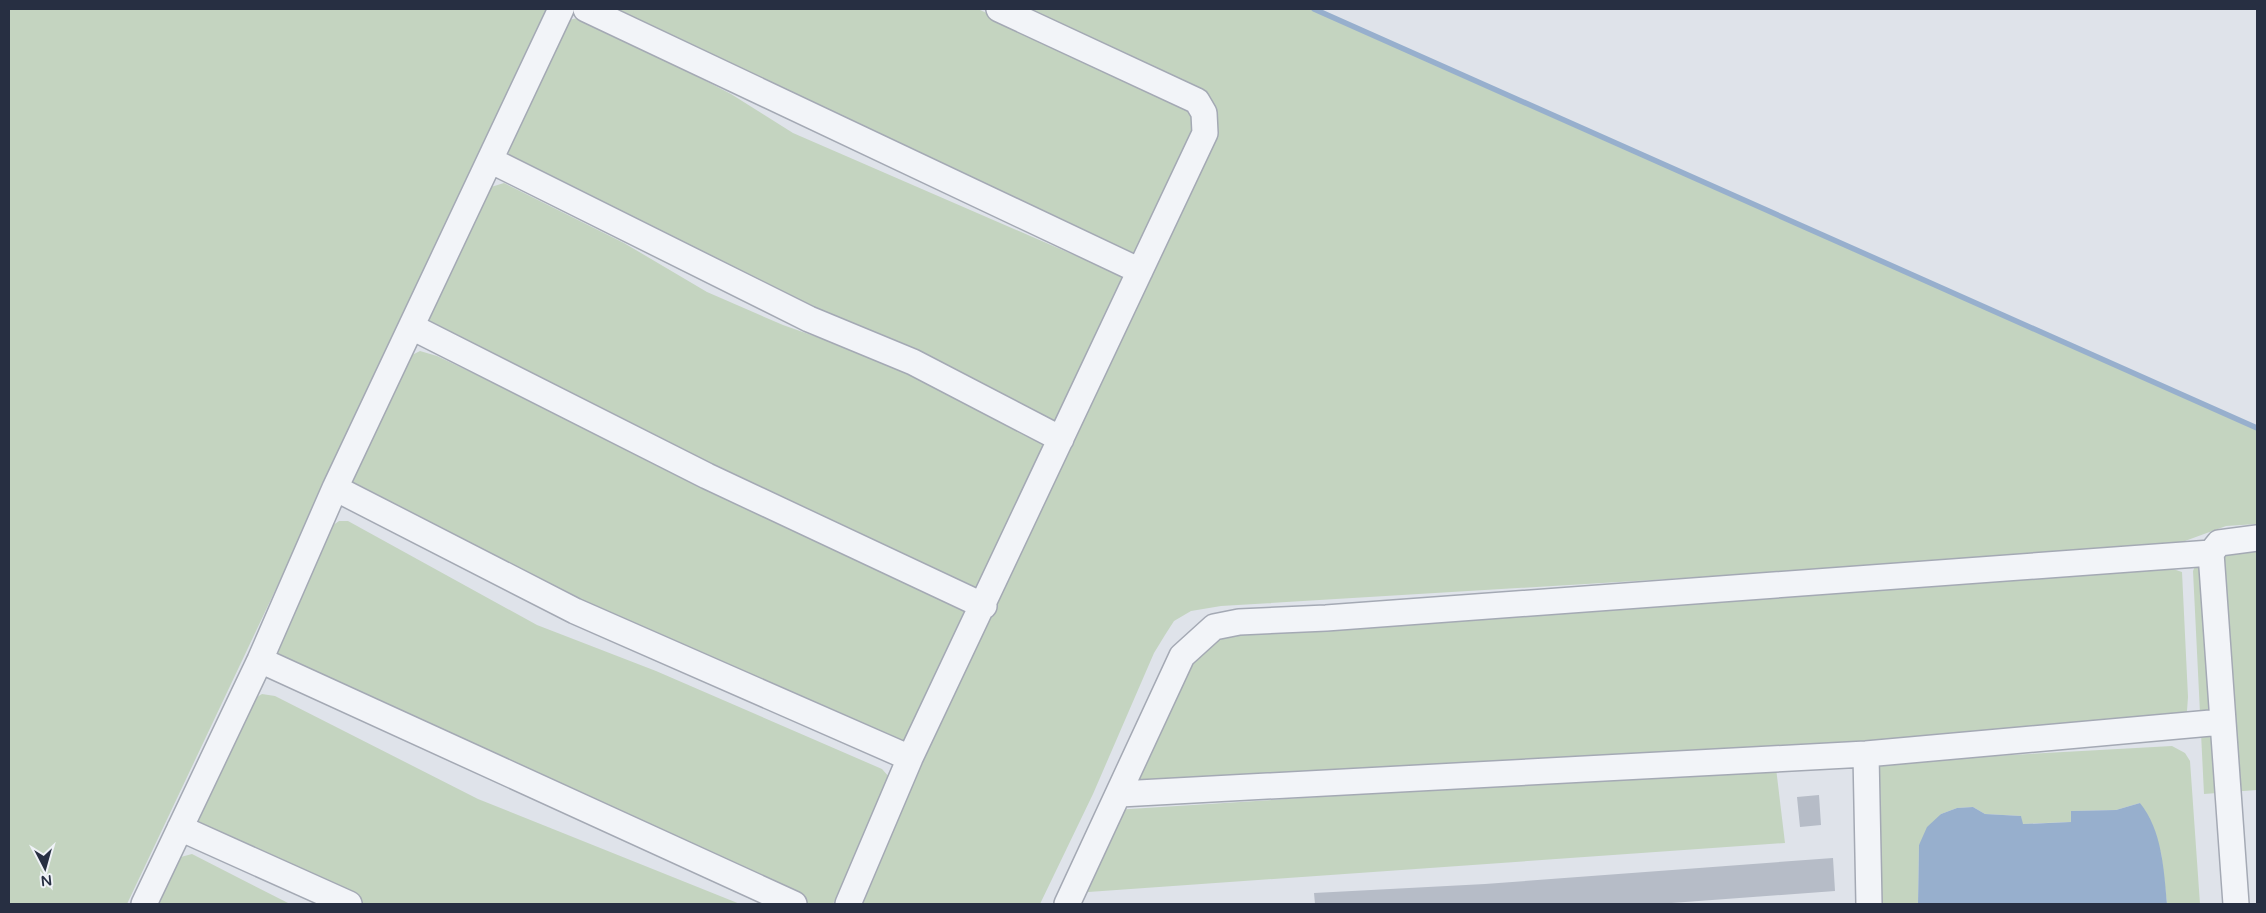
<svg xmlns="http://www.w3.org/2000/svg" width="2266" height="913" font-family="'Varela Round',sans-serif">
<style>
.green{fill:#c4d4c0}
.water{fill:#97afcd}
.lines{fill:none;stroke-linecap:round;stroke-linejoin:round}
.stream{stroke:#97afcd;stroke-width:5.5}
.building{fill:#b6bcc7}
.minor-casing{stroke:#a4a9b4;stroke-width:28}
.minor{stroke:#f2f4f8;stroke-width:25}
</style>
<rect width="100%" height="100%" fill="#dfe3ea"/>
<!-- green -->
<path class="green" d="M 9,9 L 550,9 L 127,904 L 9,904 Z
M 605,9 L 978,9 L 1186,106 L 1195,117 L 1196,130 L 1135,258 Z
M 1020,9 L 1314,9 L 2257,428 L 2257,524 L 2226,526 L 2163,549 L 1221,606 L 1191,611 L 1174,621 L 1165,635 L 1154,653 L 1093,794 L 1040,904 L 853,904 L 1212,107 Z
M 582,17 L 731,94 L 793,133 L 1127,278 L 1056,423 L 913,348 L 793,299 L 510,158 L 507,145 L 569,20 Z
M 504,183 L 624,243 L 707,292 L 783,325 L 910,370 L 1042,441 L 1047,450 L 982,586 L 973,589 L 962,588 L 431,327 L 429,315 L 491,187 Z
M 420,351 L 437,356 L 960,605 L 967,612 L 903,746 L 574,614 L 349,485 L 408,357 Z
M 339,521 L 348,521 L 537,625 L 656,671 L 882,769 L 890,778 L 890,786 L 833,904 L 787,904 L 273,661 L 329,528 Z
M 2257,544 L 2257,790 L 2204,794 L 2193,571 L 2198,559 Z
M 2159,568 L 2173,569 L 2182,572 L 2188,697 L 2187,711 L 2181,723 L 1133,797 L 1113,781 L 1167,658 L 1178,643 L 1194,632 Z
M 262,694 L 275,696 L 478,799 L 740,904 L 345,904 L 197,832 L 193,819 L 252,700 Z
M 2172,746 L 2185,753 L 2190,761 L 2200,904 L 2167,904 L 2161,853 L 2140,803 L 2116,810 L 2071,811 L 2072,822 L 2022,824 L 2021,816 L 1985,814 L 1973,807 L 1957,808 L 1941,814 L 1919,845 L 1918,904 L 1867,904 L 1862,777 L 1883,762 Z
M 1776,768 L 1785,843 L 1060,894 L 1114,810 Z
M 192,854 L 290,904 L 155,904 L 177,858 Z"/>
<!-- water -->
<path class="water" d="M 2140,803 C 2162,830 2164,870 2167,904 L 1918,904 L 1919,845 L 1927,827 L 1941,814 L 1957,808 L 1973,807 L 1985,814 L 2021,816 L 2023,824 L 2071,822 L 2071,811 L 2116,810 Z"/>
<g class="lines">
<!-- stream -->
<path class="stream" d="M 1314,9 L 2257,428"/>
</g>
<!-- building -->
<path class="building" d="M 1819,795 L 1821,825 L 1800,827 L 1797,797 Z
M 1833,858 L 1835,891 L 1658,904 L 1315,904 L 1314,893 L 1485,884 Z"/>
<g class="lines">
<defs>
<path id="minor" d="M 586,9 L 1140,271
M 490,160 L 809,319 L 913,362 L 1061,439
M 412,327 L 707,476 L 984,606
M 335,488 L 575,611 L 910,758
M 2211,553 L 2236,904
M 260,660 L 794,904
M 1866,754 L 1869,904
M 1120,794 L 1866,754 L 2222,722
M 180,828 L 349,904
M 144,904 L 260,660 L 335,488 L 561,9
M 848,904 L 910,758 L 1205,133 L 1204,113 L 1197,101 L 999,9
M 1067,904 L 1182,656 L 1214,627 L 1239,622 L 1326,618 L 2211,553 L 2219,543 L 2257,538"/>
</defs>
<!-- minor casing -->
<use href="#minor" class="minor-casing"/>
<!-- minor -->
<use href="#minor" class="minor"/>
</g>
<!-- border -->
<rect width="2266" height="913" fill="none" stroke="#272f42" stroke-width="20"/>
<!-- north arrow -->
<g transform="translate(45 868) rotate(174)" stroke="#eff2f7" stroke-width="4" paint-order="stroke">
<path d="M0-4L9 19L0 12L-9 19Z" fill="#272f42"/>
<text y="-8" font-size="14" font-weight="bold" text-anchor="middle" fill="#272f42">N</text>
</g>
</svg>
